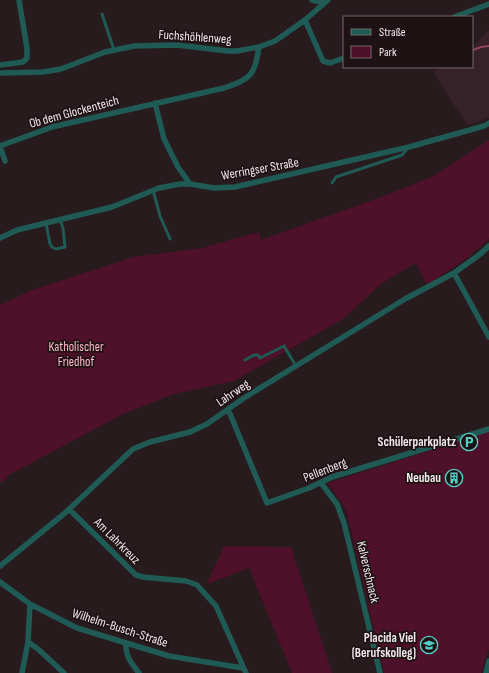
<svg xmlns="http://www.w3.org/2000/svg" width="489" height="673" font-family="'Sofia Sans Condensed',sans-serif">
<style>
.built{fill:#352127}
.green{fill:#4f1129}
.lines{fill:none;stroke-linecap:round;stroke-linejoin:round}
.stream{stroke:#92445e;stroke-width:2}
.lane{stroke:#1f5a55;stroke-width:3}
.street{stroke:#1f5a55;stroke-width:5.5}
.labels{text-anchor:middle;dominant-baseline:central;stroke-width:3.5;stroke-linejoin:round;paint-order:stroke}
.street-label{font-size:13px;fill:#f1e8ea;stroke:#1e1215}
.park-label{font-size:13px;fill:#feb9cb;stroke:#1e1215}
.poi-label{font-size:13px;font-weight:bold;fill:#f1e8ea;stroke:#1e1215;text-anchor:end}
</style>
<rect width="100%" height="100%" fill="#271b1e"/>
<!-- built -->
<path class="built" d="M 489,30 L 489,118 L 467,125 L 433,72 L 441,67 L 472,67 L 472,47 Z"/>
<!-- green -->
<path class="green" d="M 489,140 L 489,239 L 466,259 L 427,285 L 416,263 L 382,283 L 343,319 L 234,381 L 174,394 L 123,414 L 7,476 L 8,477 L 0,483 L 0,305 L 32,290 L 134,257 L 202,248 L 259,232 L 261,240 L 373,200 L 432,177 Z
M 489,432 L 489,648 L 481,673 L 384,673 L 346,509 L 328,483 Z
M 224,546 L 291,547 L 332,673 L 292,673 L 249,568 L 207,584 Z"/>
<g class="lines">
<!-- stream -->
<path class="stream" d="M 473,50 L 481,47 L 489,46"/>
<!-- lane -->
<path class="lane" d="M 102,14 L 114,50
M 332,183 L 336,177 L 402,155 L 408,148
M 153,190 L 160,216 L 170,239
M 46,223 L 50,244 L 52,247 L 56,249 L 65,247 L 63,228 L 60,220
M 245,360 L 254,355 L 258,355 L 260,358 L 284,346 L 296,366"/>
<!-- street -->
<path class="street" d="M 312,0 L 324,3
M 454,17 L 489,4
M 305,20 L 323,61 L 330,63 L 344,58
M 0,65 L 23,62 L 27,58 L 27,48 L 19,0
M 0,73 L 43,72 L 61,69 L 105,52 L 134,46 L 177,45 L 228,51 L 237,51 L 259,47 L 275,41 L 305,20 L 328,0
M 155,103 L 164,139 L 178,167 L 190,184
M 5,161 L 0,146 L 52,127 L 224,88 C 252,78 254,76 259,47
M 0,238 L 17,230 L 112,207 L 159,188 L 180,184 L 190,184 L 214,188 L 235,187 L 409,147 L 484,126 L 489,123
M 454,273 L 489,337
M 228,409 L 267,503 L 309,488 L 332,477 L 489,429
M 321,483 L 337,504 L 344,523 L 380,673
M 69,509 L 136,575 L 143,577 L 186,581 L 197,585 L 216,606 L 246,673
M 0,566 L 65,513 L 133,449 L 150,442 L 190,432 L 207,424 L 244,398 L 405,299 L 454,273 L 479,255 L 489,246
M 0,582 L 30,604 L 77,628 L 169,656 L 243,668
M 28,642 L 38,649 L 64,673
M 126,644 C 125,656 132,664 139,673
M 22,673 L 28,642 L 30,604
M 486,673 L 489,661"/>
</g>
<!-- icons -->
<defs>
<symbol id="parking-ring" viewBox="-11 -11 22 22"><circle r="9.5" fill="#1e1215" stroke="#56cec3" stroke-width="1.5"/><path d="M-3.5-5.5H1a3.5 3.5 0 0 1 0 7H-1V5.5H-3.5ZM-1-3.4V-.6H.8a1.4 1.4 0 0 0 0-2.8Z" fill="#56cec3"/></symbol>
<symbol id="building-ring" viewBox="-11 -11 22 22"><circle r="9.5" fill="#1e1215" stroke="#56cec3" stroke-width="1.5"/><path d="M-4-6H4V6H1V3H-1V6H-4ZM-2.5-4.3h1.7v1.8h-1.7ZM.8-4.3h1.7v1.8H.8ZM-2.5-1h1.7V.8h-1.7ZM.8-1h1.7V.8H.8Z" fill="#56cec3"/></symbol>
<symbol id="school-ring" viewBox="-11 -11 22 22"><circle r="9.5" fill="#1e1215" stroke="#56cec3" stroke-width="1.5"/><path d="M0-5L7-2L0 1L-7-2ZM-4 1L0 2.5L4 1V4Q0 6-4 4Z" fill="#56cec3"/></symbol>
</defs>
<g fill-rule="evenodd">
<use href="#parking-ring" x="459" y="432" width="20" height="20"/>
<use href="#building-ring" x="444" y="468" width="20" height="20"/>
<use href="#school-ring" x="419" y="635" width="20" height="20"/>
</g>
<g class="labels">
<!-- street labels -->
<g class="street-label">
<text transform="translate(195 37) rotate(4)">Fuchshöhlenweg</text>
<text transform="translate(74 112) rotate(-15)">Ob dem Glockenteich</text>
<text transform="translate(260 169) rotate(-10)">Werringser Straße</text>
<text transform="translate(233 393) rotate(-34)">Lahrweg</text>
<text transform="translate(325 470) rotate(-21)">Pellenberg</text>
<text transform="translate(117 541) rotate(45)">Am Lahrkreuz</text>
<text transform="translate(368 572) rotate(77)">Kalverschnack</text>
<text transform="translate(120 628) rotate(18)">Wilhelm-Busch-Straße</text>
</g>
<!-- park labels -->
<g class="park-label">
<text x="76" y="347">Katholischer<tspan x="76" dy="15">Friedhof</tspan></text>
</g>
<!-- poi labels -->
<g class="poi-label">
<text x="456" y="442">Schülerparkplatz</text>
<text x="441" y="478">Neubau</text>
<text x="416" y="638">Placida Viel<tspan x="416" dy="15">(Berufskolleg)</tspan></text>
</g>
</g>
<!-- legend -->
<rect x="343" y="16" width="130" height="52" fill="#1e1215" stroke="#72686a"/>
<rect x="351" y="29" width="20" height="6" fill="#1f5a55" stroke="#72686a"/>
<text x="379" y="36" font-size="12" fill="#f1e8ea">Straße</text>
<rect x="351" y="46" width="20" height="12" fill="#4f1129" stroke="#72686a"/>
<text x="379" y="56" font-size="12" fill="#f1e8ea">Park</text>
</svg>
